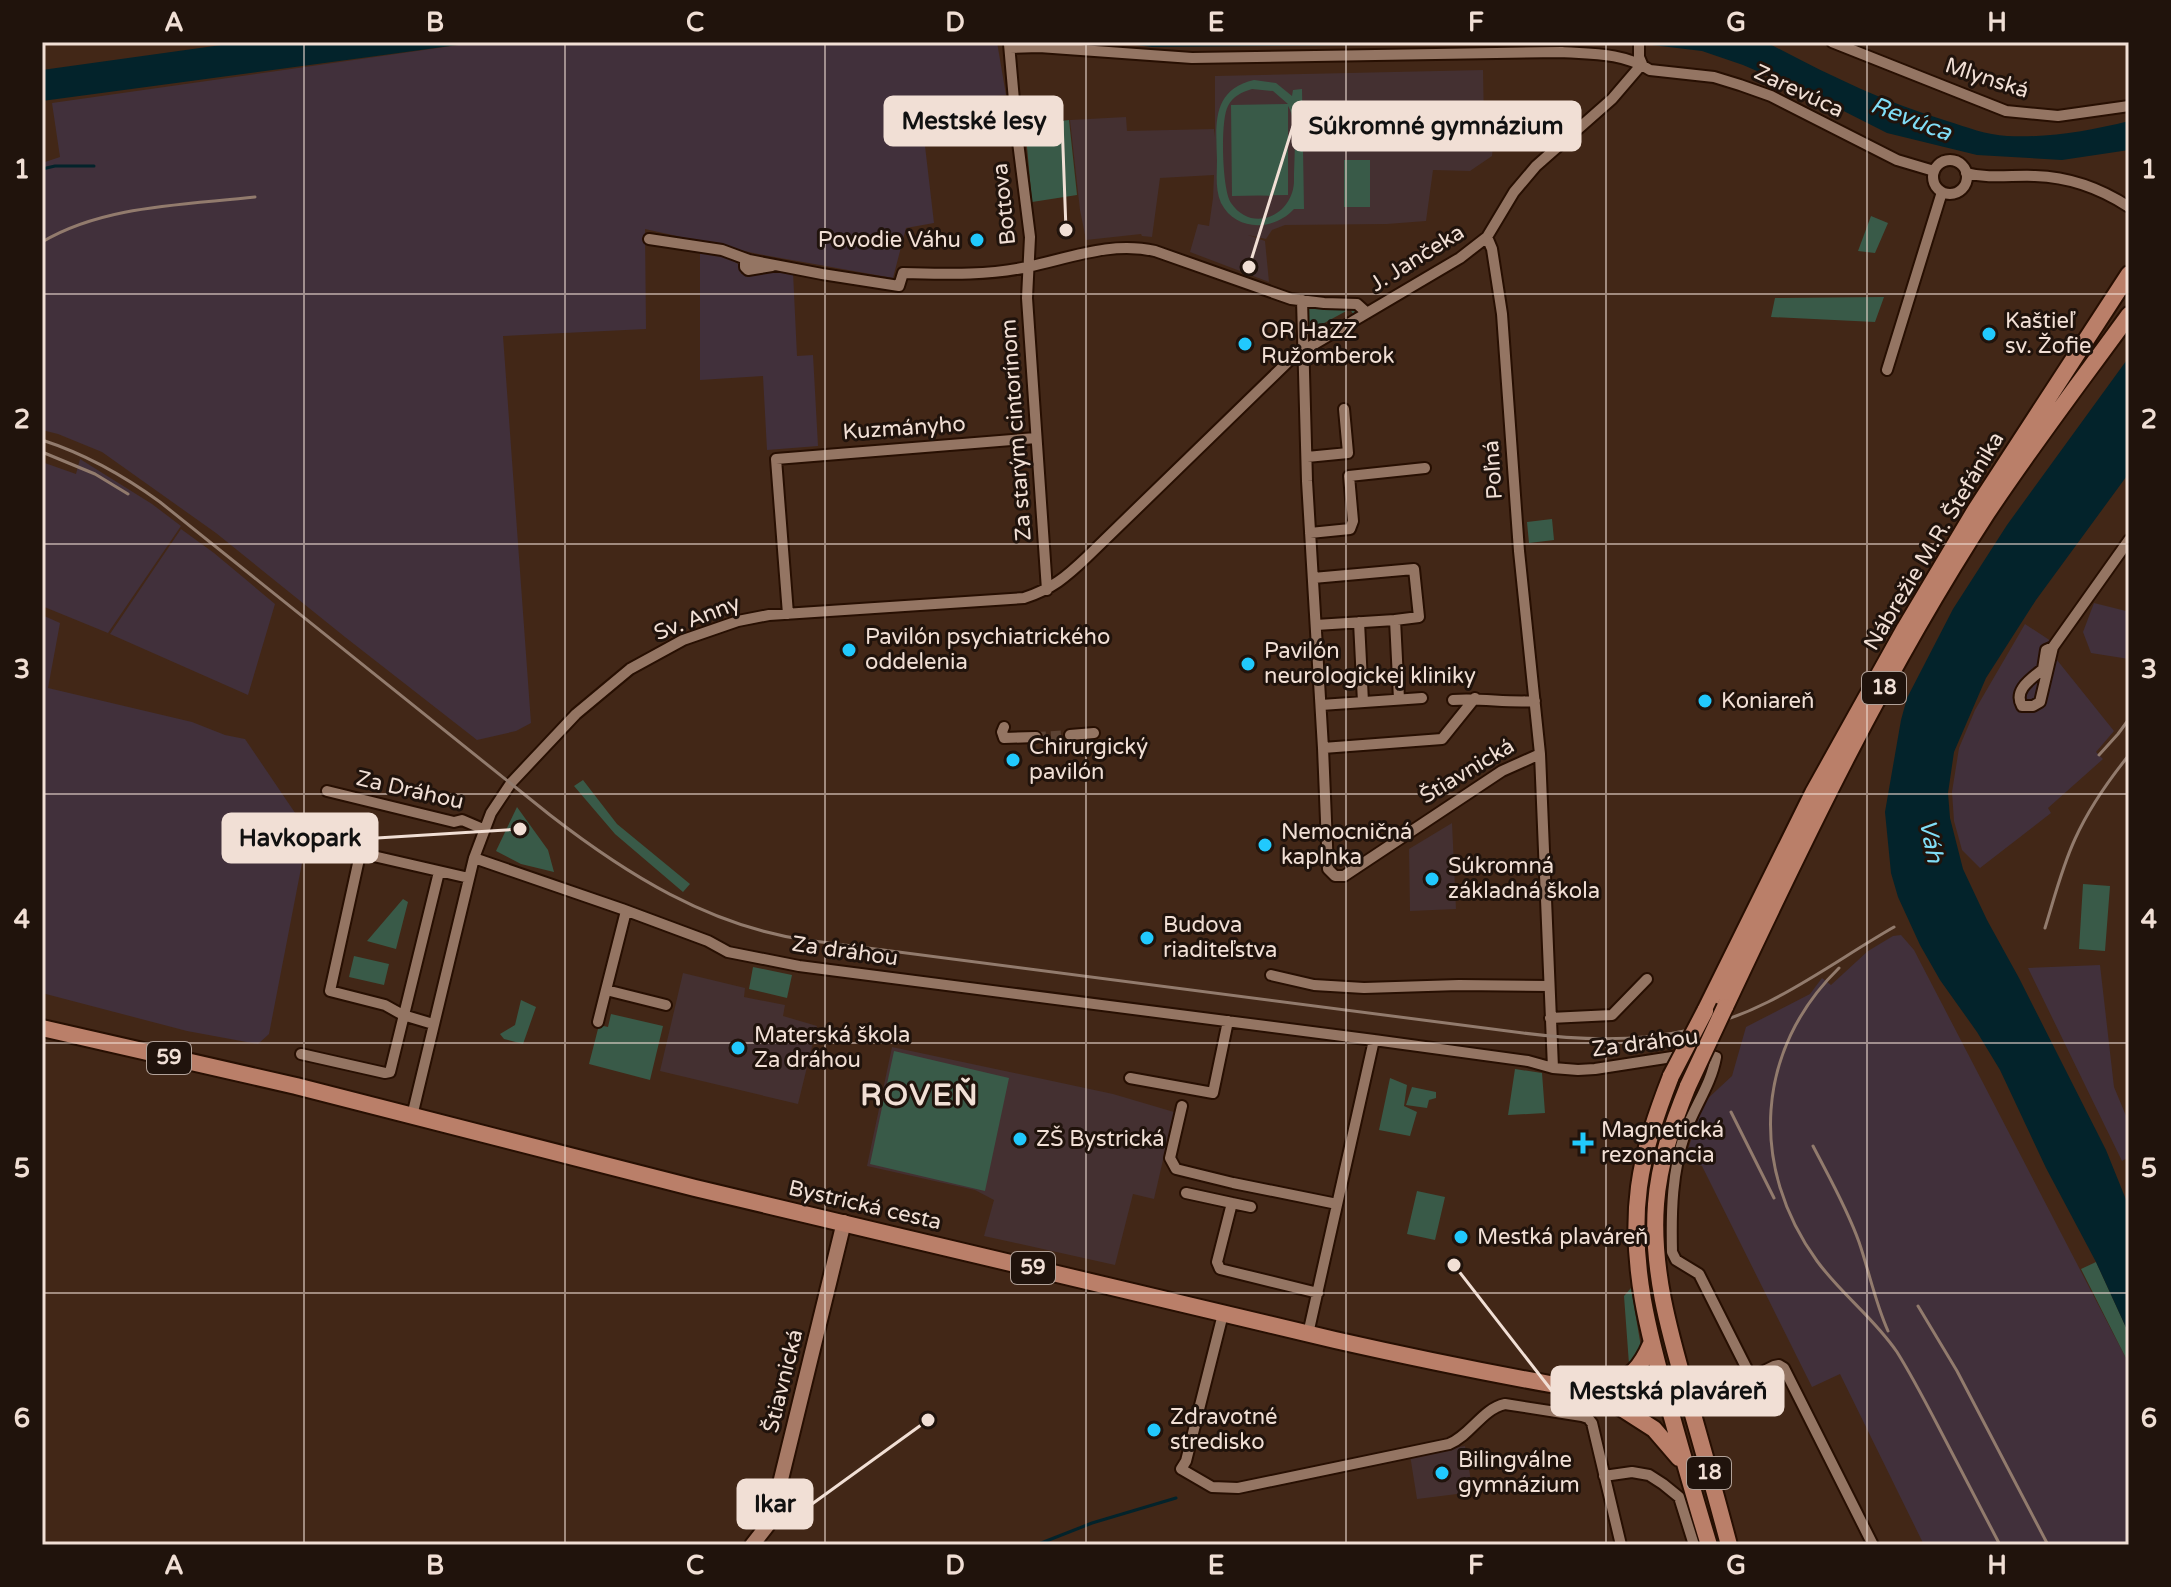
<svg xmlns="http://www.w3.org/2000/svg" width="2171" height="1587" font-family="'Varela Round',sans-serif">
<style>
.industrial{fill:#41303b}
.education{fill:#443031}
.green{fill:#395a48;fill-rule:evenodd}
.water{fill:#03232b}
.lines{fill:none;stroke-linecap:round;stroke-linejoin:round}
.stream{stroke:#03232b;stroke-width:3}
.street-tunnel{stroke:#5c4334;stroke-width:10;stroke-dasharray:10 5;stroke-linecap:butt}
.street-casing{stroke:#270f02;stroke-width:14}
.secondary-casing{stroke:#270f02;stroke-width:18}
.primary-casing{stroke:#270f02;stroke-width:20}
.street{stroke:#947563;stroke-width:10}
.secondary{stroke:#a77a66;stroke-width:14}
.primary{stroke:#ba7f69;stroke-width:16}
.rail{stroke:#927b6d;stroke-width:3}
.primary-bridge-casing{stroke:#270f02;stroke-width:20;stroke-linecap:butt}
.primary-bridge{stroke:#ba7f69;stroke-width:16}
.grid{fill:none;stroke:#f1dfd5;stroke-width:2;stroke-opacity:0.55}
.poi-dot{fill:#21c9fd;stroke:#20130c;stroke-width:3}
.labels{text-anchor:middle;dominant-baseline:central;stroke-width:6;stroke-linejoin:round;paint-order:stroke}
.shield{fill:#20130c;stroke:#b2a299;stroke-width:2}
.shield-label{font-size:20px;font-weight:bold;fill:#f1dfd5}
.street-label{font-size:22px;fill:#f1dfd5;stroke:#20130c}
.poi-label{font-size:22px;fill:#f1dfd5;stroke:#20130c;text-anchor:start}
.water-label{font-size:24px;font-style:italic;fill:#80ddf6;stroke:#20130c}
.district-label{font-size:30px;font-weight:bold;letter-spacing:2px;fill:#f1dfd5;stroke:#20130c}
.leader{fill:none;stroke:#f1dfd5;stroke-width:3}
.callout-dot{fill:#f1dfd5;stroke:#20130c;stroke-width:3}
.callout{fill:#f1dfd5;stroke:#f1dfd5;stroke-width:3}
.callout-label{font-size:24px;text-anchor:middle;font-weight:bold;fill:#111}
.neatline{fill:none;stroke:#f1dfd5;stroke-width:3}
.grid-label{font-size:26px;text-anchor:middle;font-weight:bold;fill:#f1dfd5}
</style>
<rect width="100%" height="100%" fill="#422717"/>
<!-- industrial -->
<path class="industrial" d="M 480,42 L 997,42 L 1006,95 L 920,103 L 934,223 L 906,228 L 893,278 L 758,254 L 645,229 L 646,329 L 503,336 L 531,723 L 516,731 L 477,740 L 345,637 L 216,533 L 102,452 L 58,434 L 42,430 L 42,163 L 60,157 L 52,103 Z
M 700,253 L 726,256 L 741,266 L 741,274 L 793,272 L 797,356 L 813,355 L 818,446 L 767,450 L 763,376 L 700,380 Z
M 80,459 L 152,504 L 181,526 L 108,633 L 42,606 L 42,462 L 76,474 Z
M 181,529 L 214,553 L 275,604 L 248,695 L 110,634 Z
M 2094,603 L 2126,611 L 2127,624 L 2129,625 L 2129,659 L 2091,653 L 2083,632 Z
M 42,615 L 60,623 L 48,688 L 192,722 L 225,735 L 245,739 L 308,832 L 269,1034 L 258,1044 L 187,1031 L 42,993 Z
M 2025,624 L 2060,647 L 2057,660 L 2114,731 L 2096,752 L 2103,759 L 2048,808 L 2051,813 L 1980,868 L 1962,850 L 1954,821 L 1952,792 L 1959,748 L 1975,710 Z
M 1901,935 L 1914,950 L 2129,1364 L 2129,1545 L 1924,1545 L 1840,1374 L 1812,1387 L 1702,1166 L 1684,1161 L 1704,1102 L 1732,1076 L 1746,1027 L 1810,994 L 1822,978 L 1831,985 L 1868,951 L 1893,936 Z
M 2100,965 L 2114,1087 L 2129,1123 L 2129,1157 L 2122,1161 L 2028,968 Z"/>
<!-- education -->
<path class="education" d="M 1483,70 L 1484,124 L 1495,124 L 1492,156 L 1470,171 L 1433,170 L 1426,221 L 1387,224 L 1285,225 L 1272,230 L 1266,239 L 1248,235 L 1265,241 L 1269,282 L 1190,252 L 1198,224 L 1209,226 L 1213,198 L 1214,175 L 1160,178 L 1152,237 L 1142,236 L 1141,234 L 1086,240 L 1080,210 L 1070,120 L 1126,117 L 1127,131 L 1214,129 L 1215,137 L 1215,76 Z
M 1452,823 L 1456,909 L 1410,911 L 1409,849 Z
M 683,973 L 745,988 L 744,997 L 785,1005 L 783,1016 L 817,1026 L 798,1104 L 660,1071 Z
M 892,1047 L 1113,1094 L 1174,1112 L 1154,1199 L 1133,1194 L 1115,1265 L 984,1236 L 994,1200 L 975,1190 L 867,1166 Z
M 1465,1446 L 1473,1492 L 1417,1499 L 1410,1455 Z"/>
<!-- green -->
<path class="green" d="M 1254,80 L 1276,83 L 1292,96 L 1293,90 L 1302,89 L 1304,209 L 1294,209 C 1274,231 1236,232 1221,203 C 1215,189 1217,174 1217,160 C 1216,125 1211,90 1254,80 ZM 1252,89 L 1273,91 L 1288,104 L 1231,105 L 1232,196 L 1288,195 L 1288,106 C 1298,122 1294,158 1294,179 C 1295,214 1253,235 1231,203 C 1222,190 1220,120 1228,106 C 1233,96 1242,92 1252,89 Z
M 1069,120 L 1077,195 L 1032,202 L 1025,125 Z
M 1344,160 L 1370,160 L 1370,207 L 1344,207 Z
M 1871,216 L 1888,223 L 1875,253 L 1858,251 Z
M 1884,297 L 1875,322 L 1771,317 L 1775,298 Z
M 1310,307 L 1352,307 L 1355,312 L 1353,314 L 1350,309 L 1315,328 L 1319,336 L 1311,340 L 1308,335 L 1307,311 Z
M 1552,519 L 1554,540 L 1529,543 L 1527,522 Z
M 583,780 L 617,824 L 690,884 L 683,892 L 615,834 L 574,786 Z
M 517,807 L 548,850 L 554,872 L 521,864 L 496,851 Z
M 2083,884 L 2110,886 L 2105,951 L 2079,949 Z
M 403,899 L 408,902 L 396,949 L 367,941 Z
M 354,956 L 389,964 L 384,985 L 349,977 Z
M 753,967 L 792,975 L 787,998 L 749,989 Z
M 521,1000 L 536,1007 L 523,1044 L 504,1039 L 500,1034 L 515,1025 Z
M 611,1014 L 663,1026 L 650,1080 L 589,1064 L 599,1025 L 608,1027 Z
M 894,1051 L 1009,1078 L 985,1191 L 870,1164 Z
M 1515,1069 L 1542,1073 L 1545,1113 L 1508,1115 Z
M 1390,1078 L 1407,1085 L 1404,1106 L 1417,1112 L 1410,1136 L 1379,1130 Z
M 1412,1087 L 1436,1092 L 1436,1098 L 1429,1100 L 1427,1108 L 1406,1105 Z
M 1417,1191 L 1445,1197 L 1435,1240 L 1407,1234 Z
M 2096,1262 L 2129,1334 L 2129,1364 L 2081,1269 Z
M 1631,1288 L 1641,1347 L 1633,1368 L 1629,1364 L 1624,1296 Z"/>
<!-- water -->
<path class="water" d="M 243,42 L 480,42 L 42,101 L 42,70 Z
M 1112,42 L 1766,42 C 1824,73 1883,102 1947,121 C 1966,127 1987,135 2007,136 C 2048,138 2089,131 2129,121 L 2129,150 L 2062,160 L 1977,155 L 1887,133 L 1812,95 L 1743,65 L 1702,51 L 1652,45 L 1594,43 L 1152,47 Z
M 2129,357 L 2129,473 L 2036,600 L 1986,678 L 1954,752 L 1948,793 L 1950,818 L 1963,869 L 1987,920 L 2019,978 L 2106,1150 L 2129,1207 L 2129,1334 L 2096,1262 L 2046,1168 L 2000,1070 L 1977,1032 L 1940,980 L 1920,945 L 1898,897 L 1891,873 L 1885,812 L 1901,720 L 1907,698 L 1953,609 L 2007,525 Z"/>
<g class="lines">
<!-- stream -->
<path class="stream" d="M 42,169 L 55,166 L 94,166
M 1036,1545 L 1092,1523 L 1176,1498"/>
<!-- street-tunnel -->
<path class="street-tunnel" d="M 1036,737 L 1070,735"/>
<defs>
<path id="street" d="M 1639,42 L 1639,57 L 1642,64
M 1832,42 L 2006,111 L 2058,116 L 2129,106
M 1009,44 L 1017,134 L 1030,237 L 1027,298 L 1047,590
M 1010,48 L 1039,47 L 1192,58 L 1562,52 C 1593,54 1624,53 1650,70 L 1714,77 L 1740,85 L 1771,96 L 1897,160 L 1934,171
M1933 177a17 17 0 1 1 34 0a17 17 0 1 1-34 0Z
M 1966,173 C 1989,179 2012,175 2035,176 C 2070,177 2100,188 2129,207
M 1487,237 L 1492,249 L 1502,314 L 1519,551 L 1540,754 L 1553,1068
M 649,239 L 722,250 L 749,260 L 822,274 L 899,286 L 903,273 C 944,274 986,276 1027,267 C 1070,258 1111,241 1155,251 L 1291,299 L 1324,303 L 1357,304 L 1367,313
M 749,260 L 745,262 L 745,267 L 748,270 L 772,266
M 1302,300 L 1307,481 L 1323,748 L 1328,869 L 1335,876 L 1344,876 L 1502,771 L 1540,754
M 1887,370 L 1942,192
M 1307,457 L 1348,453 L 1344,409
M 1310,533 L 1350,529 L 1353,521 L 1349,476 L 1425,468
M 1313,578 L 1414,569 L 1419,617 L 1395,620
M 788,614 L 776,459 L 1036,438
M 1359,622 L 1363,702
M 1316,625 L 1395,620 L 1399,699
M 2053,647 L 2040,702 L 2033,706 L 2022,706 C 2013,690 2031,679 2043,669 L 2046,650 L 2053,647 L 2129,540
M 1453,700 C 1481,698 1508,703 1535,701
M 1321,705 L 1422,698
M 1004,727 L 1002,732 L 1004,738 L 1036,737
M 1070,735 L 1094,733
M 1323,748 L 1442,739 L 1475,698
M 327,791 L 454,822 L 462,820 L 483,829
M 474,858 L 622,909 L 708,941 L 728,952 L 799,966 L 1374,1040 L 1528,1061 L 1553,1068 L 1578,1070 L 1595,1069 L 1685,1055
M 626,911 L 606,990 L 666,1005
M 1271,975 L 1314,985 L 1364,988 L 1459,985 L 1549,986
M 1550,1018 L 1612,1015 L 1647,979
M 598,1022 L 606,990
M 433,1024 L 403,1015 L 385,1005 L 330,991 L 359,859 L 362,856 L 369,855 L 469,878
M 1701,1053 L 1716,1057 C 1711,1085 1694,1107 1685,1133 C 1672,1172 1671,1211 1672,1252 L 1676,1260 L 1699,1274 L 1751,1377
M 301,1054 L 385,1073 L 390,1072 L 439,872
M 1130,1078 L 1213,1093 L 1228,1021
M 1182,1106 L 1170,1158 L 1176,1169 L 1233,1183 L 1337,1204
M 412,1116 L 474,858 L 491,813 L 511,783 L 576,714 L 630,669 L 683,640 L 738,621 L 769,615 L 1024,598 C 1052,589 1066,577 1087,557 L 1294,356 L 1460,258 L 1487,237 L 1514,192 L 1536,166 L 1612,99 L 1642,64
M 1186,1193 L 1232,1203
M 1251,1207 L 1232,1203 L 1217,1262 L 1220,1269 L 1318,1293
M 1223,1314 L 1186,1461 L 1181,1469 L 1212,1487 L 1238,1488 L 1449,1444 C 1471,1435 1482,1409 1505,1404 L 1582,1416 L 1588,1418 L 1592,1423 L 1621,1545
M 1308,1334 L 1374,1040
M 1689,1402 L 1711,1397 L 1774,1366 L 1779,1365 L 1784,1368 L 1873,1545
M 1604,1476 L 1632,1472 L 1649,1475 L 1663,1484 L 1679,1497 L 1694,1545"/>
<path id="secondary" d="M 752,1545 L 767,1526 L 774,1508 L 844,1222"/>
<path id="primary" d="M 1725,1007 C 1804,839 1885,670 1987,513 C 2032,445 2081,381 2129,315
M 1705,1011 L 1813,793 L 1905,628 L 1976,509 L 2129,274
M 42,1028 L 296,1086 L 695,1188 L 1335,1340 C 1406,1356 1478,1371 1550,1384 C 1596,1392 1643,1402 1689,1402
M 1671,1076 C 1657,1112 1644,1149 1639,1187 C 1628,1270 1653,1349 1675,1428 C 1686,1467 1697,1506 1709,1545
M 1688,1086 C 1672,1125 1659,1163 1656,1204 C 1651,1270 1670,1334 1688,1397 C 1702,1446 1716,1496 1729,1545
M 1598,1392 C 1628,1376 1637,1376 1651,1344
M 1601,1395 L 1654,1429 L 1679,1458"/>
</defs>
<!-- street casing -->
<use href="#street" class="street-casing"/>
<!-- secondary casing -->
<use href="#secondary" class="secondary-casing"/>
<!-- primary casing -->
<use href="#primary" class="primary-casing"/>
<!-- street -->
<use href="#street" class="street"/>
<!-- secondary -->
<use href="#secondary" class="secondary"/>
<!-- primary -->
<use href="#primary" class="primary"/>
<!-- rail -->
<path class="rail" d="M 42,242 C 104,205 185,205 255,197
M 42,440 C 85,454 123,475 160,502 L 550,815 C 626,874 709,926 806,940 L 1523,1033 C 1609,1044 1689,1042 1768,1002 C 1812,980 1852,951 1894,927
M 42,452 L 95,474 L 128,494
M 2099,755 L 2118,734 L 2129,719
M 2045,928 C 2054,899 2062,867 2075,839 C 2089,808 2108,781 2129,755
M 1839,968 C 1755,1050 1749,1167 1817,1261 C 1841,1294 1874,1318 1897,1352 C 1912,1376 1925,1401 1938,1426 C 1959,1466 1979,1505 2000,1545
M 1731,1112 L 1774,1198
M 1813,1146 C 1829,1177 1847,1208 1859,1242 C 1869,1271 1875,1302 1888,1331
M 1918,1306 L 1957,1371 L 2048,1545"/>
<defs>
<path id="primary-bridge" d="M 1671,1076 L 1705,1011
M 1688,1086 L 1725,1007"/>
</defs>
<!-- primary-bridge casing -->
<use href="#primary-bridge" class="primary-bridge-casing"/>
<!-- primary-bridge -->
<use href="#primary-bridge" class="primary-bridge"/>
</g>
<!-- grid -->
<path class="grid" d="M 304,42 L 304,1545M 565,42 L 565,1545M 825,42 L 825,1545M 1086,42 L 1086,1545M 1346,42 L 1346,1545M 1606,42 L 1606,1545M 1867,42 L 1867,1545M 42,294 L 2129,294M 42,544 L 2129,544M 42,794 L 2129,794M 42,1043 L 2129,1043M 42,1293 L 2129,1293"/>
<!-- markers -->
<g class="poi-dot">
<circle cx="977" cy="240" r="8"/>
<circle cx="1989" cy="334" r="8"/>
<circle cx="1245" cy="344" r="8"/>
<circle cx="849" cy="650" r="8"/>
<circle cx="1248" cy="664" r="8"/>
<circle cx="1705" cy="701" r="8"/>
<circle cx="1013" cy="760" r="8"/>
<circle cx="1265" cy="845" r="8"/>
<circle cx="1432" cy="879" r="8"/>
<circle cx="1147" cy="938" r="8"/>
<circle cx="738" cy="1048" r="8"/>
<circle cx="1020" cy="1139" r="8"/>
<path d="M1579 1131h8v8h8v8h-8v8h-8v-8h-8v-8h8z"/>
<circle cx="1461" cy="1237" r="8"/>
<circle cx="1154" cy="1430" r="8"/>
<circle cx="1442" cy="1473" r="8"/>
</g>
<g class="labels">
<!-- shield labels -->
<g class="shield">
<rect x="1862" y="672" width="44" height="32" rx="6"/>
<rect x="147" y="1042" width="44" height="32" rx="6"/>
<rect x="1011" y="1252" width="44" height="32" rx="6"/>
<rect x="1687" y="1457" width="44" height="32" rx="6"/>
</g>
<g class="shield-label">
<text x="1884" y="688">18</text>
<text x="169" y="1058">59</text>
<text x="1033" y="1268">59</text>
<text x="1709" y="1473">18</text>
</g>
<!-- street labels -->
<g class="street-label">
<text transform="translate(1987 78) rotate(18)">Mlynská</text>
<text transform="translate(1799 91) rotate(25)">Zarevúca</text>
<text transform="translate(1004 204) rotate(-96)">Bottova</text>
<text transform="translate(1417 258) rotate(-32)">J. Jančeka</text>
<text transform="translate(904 428) rotate(-4)">Kuzmányho</text>
<text transform="translate(1016 430) rotate(-94)">Za starým cintorínom</text>
<text transform="translate(1493 470) rotate(-94)">Poľná</text>
<text transform="translate(1934 541) rotate(-59)">Nábrežie M.R. Štefánika</text>
<text transform="translate(697 618) rotate(-21)">Sv. Anny</text>
<text transform="translate(1467 771) rotate(-31)">Štiavnická</text>
<text transform="translate(410 790) rotate(13)">Za Dráhou</text>
<text transform="translate(845 951) rotate(8)">Za dráhou</text>
<text transform="translate(1645 1043) rotate(-7)">Za dráhou</text>
<text transform="translate(865 1205) rotate(13)">Bystrická cesta</text>
<text transform="translate(783 1381) rotate(-76)">Štiavnická</text>
</g>
<!-- poi labels -->
<g class="poi-label">
<text x="961" y="240" text-anchor="end">Povodie Váhu</text>
<text x="2005" y="321">Kaštieľ<tspan x="2005" dy="25">sv. Žofie</tspan></text>
<text x="1261" y="331">OR HaZZ<tspan x="1261" dy="25">Ružomberok</tspan></text>
<text x="865" y="637">Pavilón psychiatrického<tspan x="865" dy="25">oddelenia</tspan></text>
<text x="1264" y="651">Pavilón<tspan x="1264" dy="25">neurologickej kliniky</tspan></text>
<text x="1721" y="701">Koniareň</text>
<text x="1029" y="747">Chirurgický<tspan x="1029" dy="25">pavilón</tspan></text>
<text x="1281" y="832">Nemocničná<tspan x="1281" dy="25">kaplnka</tspan></text>
<text x="1448" y="866">Súkromná<tspan x="1448" dy="25">základná škola</tspan></text>
<text x="1163" y="925">Budova<tspan x="1163" dy="25">riaditeľstva</tspan></text>
<text x="754" y="1035">Materská škola<tspan x="754" dy="25">Za dráhou</tspan></text>
<text x="1601" y="1130">Magnetická<tspan x="1601" dy="25">rezonancia</tspan></text>
<text x="1036" y="1139">ZŠ Bystrická</text>
<text x="1477" y="1237">Mestká plaváreň</text>
<text x="1170" y="1417">Zdravotné<tspan x="1170" dy="25">stredisko</tspan></text>
<text x="1458" y="1460">Bilingválne<tspan x="1458" dy="25">gymnázium</tspan></text>
</g>
<!-- water labels -->
<g class="water-label">
<text transform="translate(1911 119) rotate(21)">Revúca</text>
<text transform="translate(1931 841) rotate(79)">Váh</text>
</g>
<!-- district labels -->
<g class="district-label">
<text x="920" y="1095">ROVEŇ</text>
</g>
</g>
<!-- callouts -->
<path class="leader" d="M1066 230L1062 121M1249 267L1293 126M520 829L377 838M1454 1265L1552 1391M928 1420L812 1504"/>
<g class="callout-dot">
<circle cx="1066" cy="230" r="8"/>
<circle cx="1249" cy="267" r="8"/>
<circle cx="520" cy="829" r="8"/>
<circle cx="1454" cy="1265" r="8"/>
<circle cx="928" cy="1420" r="8"/>
</g>
<g class="callout">
<rect x="885" y="97" width="177" height="48" rx="8"/>
<rect x="1293" y="102" width="287" height="48" rx="8"/>
<rect x="223" y="814" width="154" height="48" rx="8"/>
<rect x="1552" y="1367" width="231" height="48" rx="8"/>
<rect x="738" y="1480" width="74" height="48" rx="8"/>
</g>
<g class="callout-label">
<text x="974" y="129">Mestské lesy</text>
<text x="1436" y="134">Súkromné gymnázium</text>
<text x="300" y="846">Havkopark</text>
<text x="1668" y="1399">Mestská plaváreň</text>
<text x="775" y="1512">Ikar</text>
</g>
<!-- border -->
<rect width="2171" height="1587" fill="none" stroke="#20130c" stroke-width="88"/>
<rect x="44" y="44" width="2083" height="1499" class="neatline"/>
<g class="grid-label">
<text x="174" y="31">A</text>
<text x="435" y="31">B</text>
<text x="695" y="31">C</text>
<text x="955" y="31">D</text>
<text x="1216" y="31">E</text>
<text x="1476" y="31">F</text>
<text x="1736" y="31">G</text>
<text x="1997" y="31">H</text>
<text x="22" y="178">1</text>
<text x="2149" y="178">1</text>
<text x="22" y="428">2</text>
<text x="2149" y="428">2</text>
<text x="22" y="678">3</text>
<text x="2149" y="678">3</text>
<text x="22" y="928">4</text>
<text x="2149" y="928">4</text>
<text x="22" y="1177">5</text>
<text x="2149" y="1177">5</text>
<text x="22" y="1427">6</text>
<text x="2149" y="1427">6</text>
<text x="174" y="1574">A</text>
<text x="435" y="1574">B</text>
<text x="695" y="1574">C</text>
<text x="955" y="1574">D</text>
<text x="1216" y="1574">E</text>
<text x="1476" y="1574">F</text>
<text x="1736" y="1574">G</text>
<text x="1997" y="1574">H</text>
</g>
</svg>
